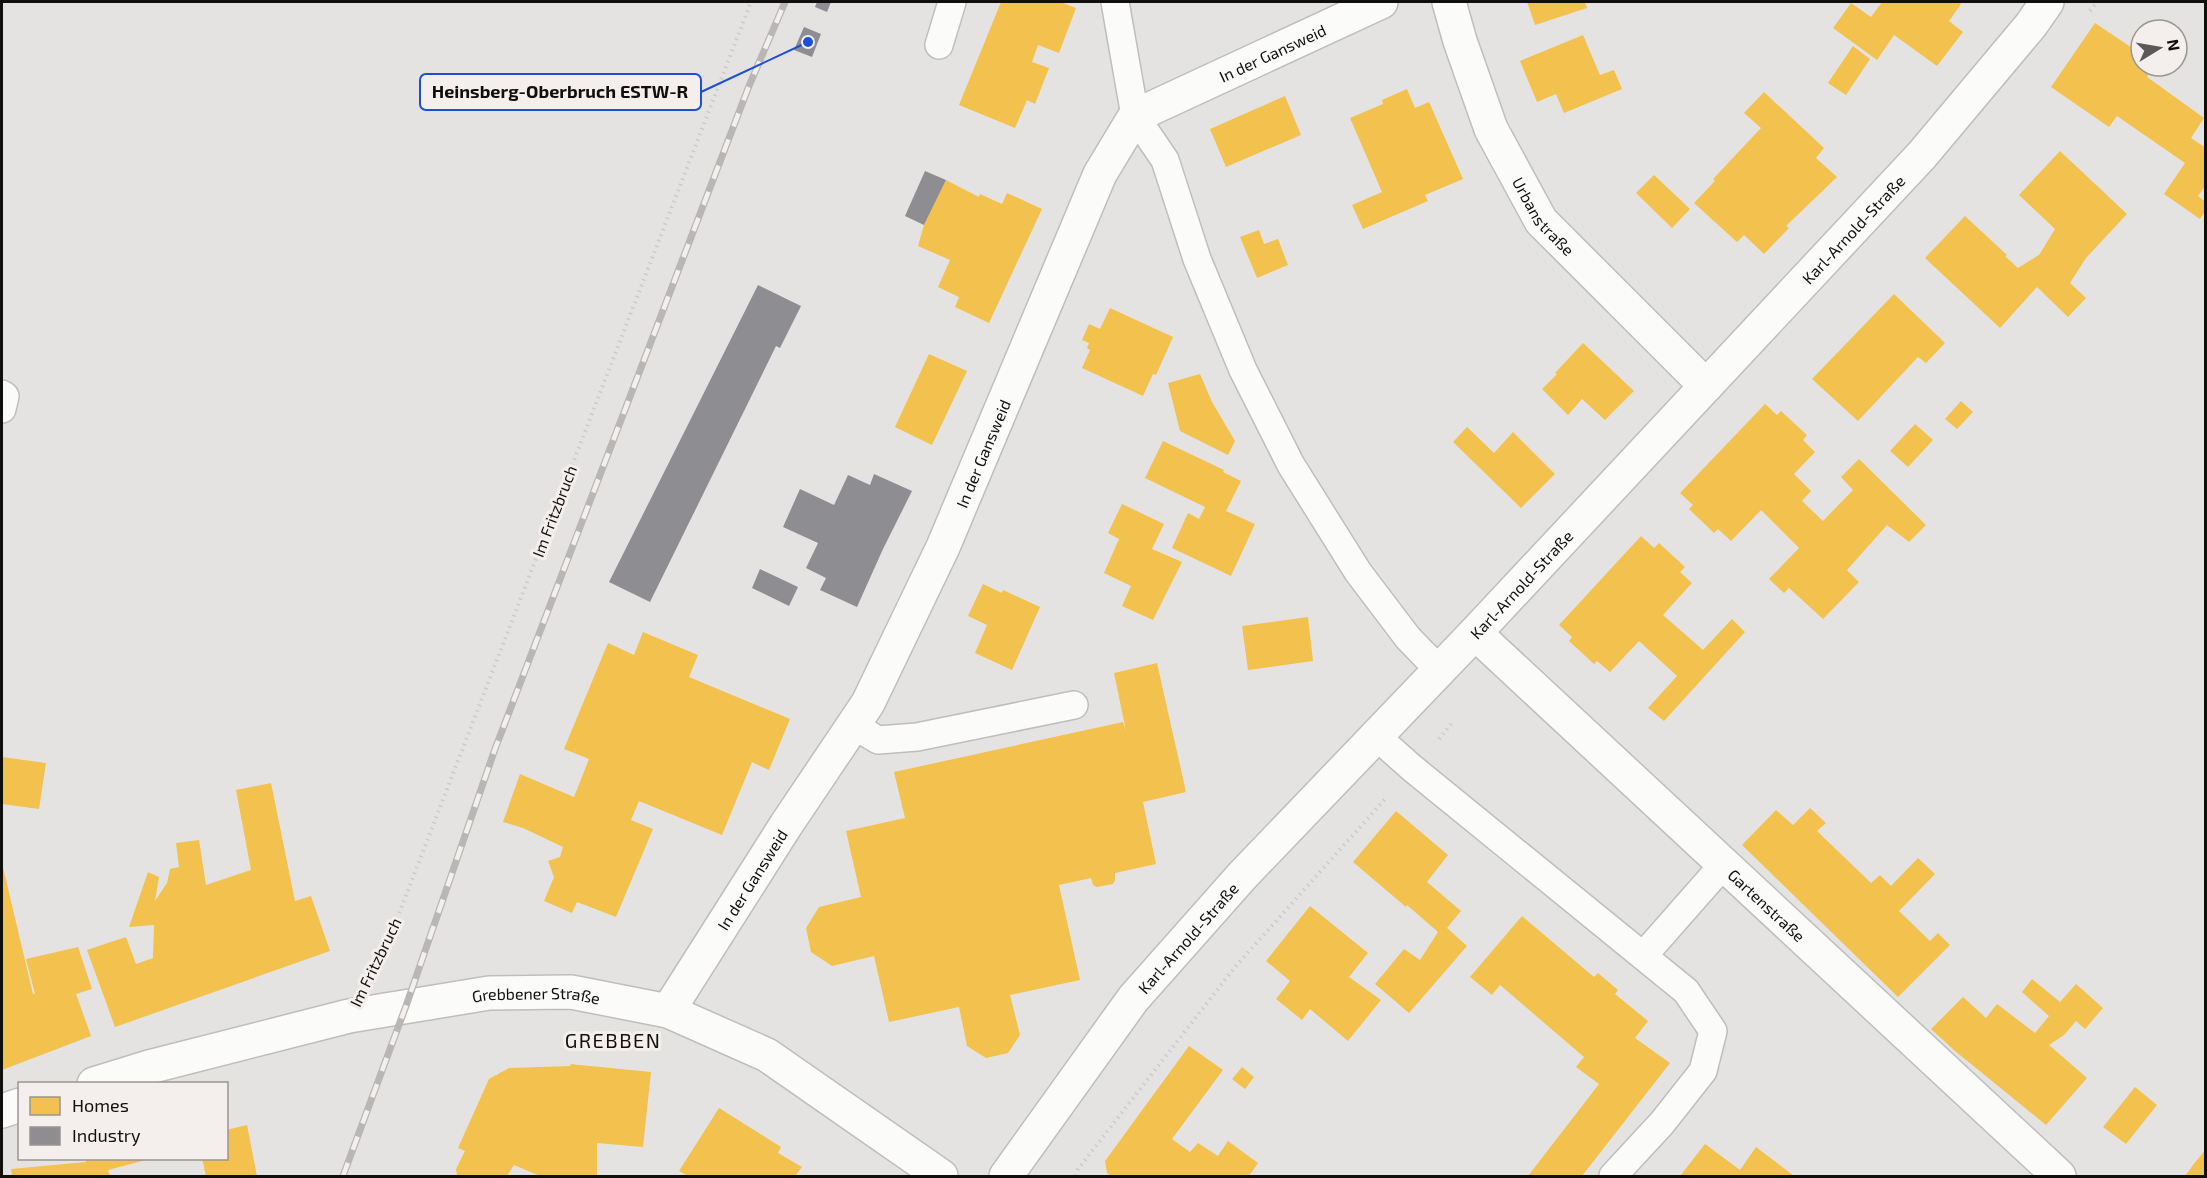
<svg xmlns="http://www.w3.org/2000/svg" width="2207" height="1178" font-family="'Exo 2',sans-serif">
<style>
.homes{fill:#f2c14e}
.industry{fill:#8d8d92}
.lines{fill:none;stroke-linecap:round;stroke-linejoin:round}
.lane-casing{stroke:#bfbebd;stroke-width:30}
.street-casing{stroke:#bfbebd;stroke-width:36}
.secondary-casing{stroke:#bfbebd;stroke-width:36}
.path{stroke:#cccbcb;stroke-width:4;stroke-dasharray:1.5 4.5;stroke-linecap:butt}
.lane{stroke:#fbfbfa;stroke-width:27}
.street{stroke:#fbfbfa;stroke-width:33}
.secondary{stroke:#fbfbfa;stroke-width:33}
.rail-casing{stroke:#b8b7b6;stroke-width:7}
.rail{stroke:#f4efec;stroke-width:4.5;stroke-dasharray:14;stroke-linecap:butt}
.labels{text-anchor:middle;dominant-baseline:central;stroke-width:6;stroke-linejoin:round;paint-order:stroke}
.street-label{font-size:16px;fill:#110f0e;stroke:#f4efec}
.quarter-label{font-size:20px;letter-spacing:1.5px;fill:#110f0e;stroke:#f4efec}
.leader{fill:none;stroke:#1d4ed8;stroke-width:2}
.callout-dot{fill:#1d4ed8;stroke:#f4efec;stroke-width:2}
.callout{fill:#f4efec;stroke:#1d4ed8;stroke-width:2}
.callout-label{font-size:18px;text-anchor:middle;font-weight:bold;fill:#110f0e}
</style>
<rect width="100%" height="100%" fill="#e5e3e1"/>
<!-- homes -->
<path class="homes" d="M 1001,2 L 1064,2 L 1063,3 L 1076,8 L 1059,53 L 1038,45 L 1032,62 L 1049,68 L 1035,104 L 1027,100 L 1015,128 L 959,105 Z
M 1527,2 L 1585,2 L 1587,8 L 1535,25 Z
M 1882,2 L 1958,2 L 1961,4 L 1949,21 L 1963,32 L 1937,66 L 1894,35 L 1877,60 L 1833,28 L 1851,3 L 1871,17 Z
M 2095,23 L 2141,54 L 2141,66 L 2154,66 L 2147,77 L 2204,118 L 2191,138 L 2206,148 L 2206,185 L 2198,196 L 2206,202 L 2206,210 L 2200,219 L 2164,194 L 2185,163 L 2117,116 L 2109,127 L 2051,87 Z
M 1583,35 L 1600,75 L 1614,70 L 1622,89 L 1564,113 L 1556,94 L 1537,102 L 1520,61 Z
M 1853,46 L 1870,59 L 1846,95 L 1828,83 Z
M 1407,89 L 1415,108 L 1429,102 L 1463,179 L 1425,195 L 1428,201 L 1363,229 L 1352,205 L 1382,192 L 1350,118 L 1383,104 L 1382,100 Z
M 1764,92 L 1824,148 L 1816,158 L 1837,177 L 1786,226 L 1789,228 L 1764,254 L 1744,235 L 1737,242 L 1694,203 L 1715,181 L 1713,179 L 1761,128 L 1744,113 Z
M 1285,96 L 1301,135 L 1226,167 L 1210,129 Z
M 2060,151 L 2127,214 L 2086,258 L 2070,283 L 2086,298 L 2068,317 L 2037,287 L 2000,328 L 1925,258 L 1965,216 L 2007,255 L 2005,256 L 2018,268 L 2039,255 L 2055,229 L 2019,195 Z
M 1654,175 L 1690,209 L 1672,228 L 1636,193 Z
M 946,180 L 979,197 L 980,194 L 1002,204 L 1007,193 L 1042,209 L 989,323 L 955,307 L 959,297 L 938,287 L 950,260 L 918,246 L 924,225 Z
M 1259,230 L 1264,244 L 1278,239 L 1288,265 L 1257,278 L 1240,237 Z
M 1894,294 L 1945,343 L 1926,363 L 1918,357 L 1858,421 L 1812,379 Z
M 1110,308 L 1173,337 L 1156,375 L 1153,374 L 1143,396 L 1082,368 L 1090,350 L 1087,348 L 1089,343 L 1082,340 L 1089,324 L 1100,329 Z
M 1583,343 L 1634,391 L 1605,420 L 1582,399 L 1568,415 L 1542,389 L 1557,374 L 1555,373 Z
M 929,354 L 967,371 L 932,445 L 895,427 Z
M 1200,374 L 1212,402 L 1235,441 L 1228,455 L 1180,431 L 1168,383 Z
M 1961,401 L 1973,412 L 1957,429 L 1945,419 Z
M 1765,404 L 1777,415 L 1781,411 L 1807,435 L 1803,440 L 1815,452 L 1794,474 L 1811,491 L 1802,501 L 1823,521 L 1853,490 L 1841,477 L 1859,459 L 1926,525 L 1909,542 L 1887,525 L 1847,570 L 1859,582 L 1823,619 L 1789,588 L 1784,593 L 1769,579 L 1799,548 L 1761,510 L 1731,541 L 1718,529 L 1714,533 L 1689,509 L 1693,505 L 1680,493 Z
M 1915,424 L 1933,440 L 1908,467 L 1890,451 Z
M 1467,427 L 1494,453 L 1513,432 L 1555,474 L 1521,508 L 1453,442 Z
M 1163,441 L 1224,470 L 1223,472 L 1241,481 L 1226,511 L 1255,524 L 1231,576 L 1172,548 L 1188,513 L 1199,519 L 1205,507 L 1145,478 Z
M 1122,504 L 1164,524 L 1152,549 L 1182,562 L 1153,620 L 1122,606 L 1131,586 L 1104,573 L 1119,539 L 1108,533 Z
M 1641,536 L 1654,548 L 1659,543 L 1685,567 L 1680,572 L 1692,583 L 1663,615 L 1703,650 L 1732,619 L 1745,632 L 1664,721 L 1648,708 L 1677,676 L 1639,641 L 1610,672 L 1597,661 L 1594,664 L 1569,641 L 1572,637 L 1559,625 Z
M 983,584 L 1002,593 L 1003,590 L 1040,607 L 1012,670 L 975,653 L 987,625 L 968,616 Z
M 1308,617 L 1313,661 L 1248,670 L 1242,626 Z
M 643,632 L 698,655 L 689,677 L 790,719 L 769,770 L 752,762 L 722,835 L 639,801 L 631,820 L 653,829 L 616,917 L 577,902 L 572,913 L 544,901 L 554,877 L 548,861 L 560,857 L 563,847 L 523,828 L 503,822 L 520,774 L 574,797 L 589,759 L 564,749 L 608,643 L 634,655 Z
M 1157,663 L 1186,792 L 1143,802 L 1156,864 L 1115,873 L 1115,880 L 1113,884 L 1097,887 L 1093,885 L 1091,878 L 1059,885 L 1080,980 L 1010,995 L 1020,1035 L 1008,1053 L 986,1058 L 967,1046 L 959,1007 L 889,1022 L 874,956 L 832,966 L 811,952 L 806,928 L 819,907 L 861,897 L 846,831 L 905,818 L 894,772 L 1123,722 L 1126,731 L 1114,673 Z
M 2,757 L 46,763 L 39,809 L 2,804 Z
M 271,783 L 295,901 L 311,896 L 330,951 L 115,1027 L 87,950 L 126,937 L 136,964 L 153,958 L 154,925 L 129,927 L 148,872 L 159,877 L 155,901 L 167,883 L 170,869 L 179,867 L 176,843 L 199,840 L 206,885 L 251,870 L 236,790 Z
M 1810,808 L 1826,823 L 1817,831 L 1871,883 L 1880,875 L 1891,886 L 1918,858 L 1935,874 L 1899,911 L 1930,941 L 1938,933 L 1950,945 L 1898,997 L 1742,845 L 1776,810 L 1793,825 Z
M 1396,811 L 1448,855 L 1427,882 L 1461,911 L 1447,928 L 1467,946 L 1409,1013 L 1375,984 L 1404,949 L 1420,960 L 1438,932 L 1407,905 L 1406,907 L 1353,862 Z
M 2,863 L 33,994 L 35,994 L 26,959 L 78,947 L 92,989 L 76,994 L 91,1036 L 2,1070 Z
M 1310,906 L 1368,953 L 1349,977 L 1381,1000 L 1348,1041 L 1310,1009 L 1302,1020 L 1276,999 L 1290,981 L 1266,961 Z
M 1522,916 L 1594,977 L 1598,973 L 1618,990 L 1615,994 L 1648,1021 L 1635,1038 L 1670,1063 L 1582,1176 L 1528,1176 L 1599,1084 L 1576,1067 L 1584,1057 L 1500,985 L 1492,995 L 1470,977 Z
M 2032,979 L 2060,1002 L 2076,984 L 2103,1008 L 2085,1029 L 2076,1021 L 2064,1035 L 2049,1045 L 2087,1078 L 2046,1125 L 1955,1051 L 1931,1029 L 1963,997 L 1986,1018 L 1997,1004 L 2035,1033 L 2049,1016 L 2022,992 Z
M 1189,1046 L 1223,1070 L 1172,1139 L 1190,1152 L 1198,1143 L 1218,1156 L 1228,1141 L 1258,1163 L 1249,1176 L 1111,1176 L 1107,1173 L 1105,1161 Z
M 570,1064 L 651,1072 L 643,1147 L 597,1143 L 597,1176 L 540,1176 L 514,1165 L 507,1176 L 461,1176 L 457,1175 L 456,1169 L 465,1151 L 458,1148 L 489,1079 L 509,1068 L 571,1066 Z
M 1242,1067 L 1254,1077 L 1245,1089 L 1232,1079 Z
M 2135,1087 L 2157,1105 L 2126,1144 L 2103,1127 Z
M 719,1108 L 781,1147 L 778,1153 L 802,1167 L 795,1176 L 688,1176 L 679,1171 Z
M 247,1125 L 257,1176 L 206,1176 L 202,1158 L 226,1158 L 226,1130 Z
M 1705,1144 L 1740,1170 L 1756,1147 L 1794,1176 L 1680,1176 Z
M 2206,1149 L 2206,1176 L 2185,1176 L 2193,1165 Z
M 85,1158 L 150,1159 L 108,1170 L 110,1176 L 12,1176 L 11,1169 L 86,1162 Z"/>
<!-- industry -->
<path class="industry" d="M 817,2 L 831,2 L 827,12 L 815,7 Z
M 804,27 L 821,34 L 812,57 L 794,50 Z
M 925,171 L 946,180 L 924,225 L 905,216 Z
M 758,285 L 801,306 L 780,348 L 776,346 L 650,602 L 609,582 Z
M 874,474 L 912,491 L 883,549 L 857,607 L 820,590 L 826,578 L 806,568 L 818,543 L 783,527 L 800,489 L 834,505 L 848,475 L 870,485 Z
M 760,569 L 798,587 L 789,606 L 752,588 Z"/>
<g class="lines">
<defs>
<path id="lane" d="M 1115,2 L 1135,116 L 1165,160 L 1197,259 L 1243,370 L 1291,465 L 1358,572 L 1408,638 L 1440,671
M 939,45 L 952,2
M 2,394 L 5,396 L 2,409
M 853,725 L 878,740 L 917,737 L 1074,705
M 1376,736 L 1412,768 L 1686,991 L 1713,1031 L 1703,1071 L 1662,1123 L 1613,1176
M 1643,956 L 1723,865"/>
<g id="street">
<path id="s1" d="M 1449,2 L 1460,41 L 1491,129 L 1541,221 L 1706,386"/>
<path id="s2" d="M 1475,633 L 2059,1176"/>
<path id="s3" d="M 668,1011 L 786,825 L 868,703 L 943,547 L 1100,174 L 1135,116 L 1381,2"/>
<path id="s4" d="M 94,1084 L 149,1067 L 349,1016 L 489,993 L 571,992 L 668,1011 L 767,1055 L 941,1176"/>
<path d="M 2,1111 L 20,1105"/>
</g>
<g id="secondary">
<path id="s5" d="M 1006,1176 L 1133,999 L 1242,876 L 1475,633 L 1922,155 L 2031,25 L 2047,2"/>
</g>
</defs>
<!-- lane casing -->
<use href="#lane" class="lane-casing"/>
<!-- street casing -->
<use href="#street" class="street-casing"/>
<!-- secondary casing -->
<use href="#secondary" class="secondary-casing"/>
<!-- path -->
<path class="path" d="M 2090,11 L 2097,2
M 1439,739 L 1451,724
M 373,967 L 393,929 L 751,2
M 1076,1176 L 1078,1169 L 1235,967 L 1386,798"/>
<!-- lane -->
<use href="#lane" class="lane"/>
<!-- street -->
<use href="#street" class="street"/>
<!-- secondary -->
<use href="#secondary" class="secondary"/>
<defs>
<path id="rail" d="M 343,1176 L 406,1006 L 495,749 L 749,86 L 785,2"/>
</defs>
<!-- rail casing -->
<use href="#rail" class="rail-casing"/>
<!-- rail -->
<use href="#rail" class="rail"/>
</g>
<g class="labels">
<!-- street labels -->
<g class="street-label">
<text stroke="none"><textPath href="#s3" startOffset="1164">In der Gansweid</textPath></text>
<text stroke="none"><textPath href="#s1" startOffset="236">Urbanstraße</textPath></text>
<text stroke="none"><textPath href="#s5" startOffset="1272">Karl-Arnold-Straße</textPath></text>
<text stroke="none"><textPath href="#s3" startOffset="642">In der Gansweid</textPath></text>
<text transform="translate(554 511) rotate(-69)">Im Fritzbruch</text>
<text stroke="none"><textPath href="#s5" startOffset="786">Karl-Arnold-Straße</textPath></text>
<text stroke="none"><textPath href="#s3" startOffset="156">In der Gansweid</textPath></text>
<text stroke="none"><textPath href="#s2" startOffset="399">Gartenstraße</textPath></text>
<text stroke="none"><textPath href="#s5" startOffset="300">Karl-Arnold-Straße</textPath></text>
<text transform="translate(375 962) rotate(-64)">Im Fritzbruch</text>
<text stroke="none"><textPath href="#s4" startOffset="453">Grebbener Straße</textPath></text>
</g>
<!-- quarter labels -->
<g class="quarter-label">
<text x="613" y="1040">GREBBEN</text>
</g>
</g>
<!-- callouts -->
<path class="leader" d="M808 42L701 92"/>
<circle class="callout-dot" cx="808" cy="42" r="6"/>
<rect class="callout" x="420" y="74" width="281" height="36" rx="6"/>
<g class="callout-label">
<text x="560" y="98">Heinsberg-Oberbruch ESTW-R</text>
</g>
<!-- border -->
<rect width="2207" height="1178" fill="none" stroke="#110f0e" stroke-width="6"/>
<!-- legend -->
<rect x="18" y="1082" width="210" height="78" fill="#f4efec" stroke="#999593" stroke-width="1.5"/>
<rect x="30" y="1097" width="30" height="18" fill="#f2c14e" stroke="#999593" stroke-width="1.5"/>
<text x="72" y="1112" font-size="18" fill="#110f0e">Homes</text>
<rect x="30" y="1127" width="30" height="18" fill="#8d8d92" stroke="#999593" stroke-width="1.5"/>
<text x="72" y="1142" font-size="18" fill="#110f0e">Industry</text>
<!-- north arrow -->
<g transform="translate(2159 48) rotate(79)"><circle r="28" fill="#f4efec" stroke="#999593" stroke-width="1.5"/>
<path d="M0-4.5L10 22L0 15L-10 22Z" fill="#5b5958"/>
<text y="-9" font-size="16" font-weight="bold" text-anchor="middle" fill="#110f0e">N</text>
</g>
</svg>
